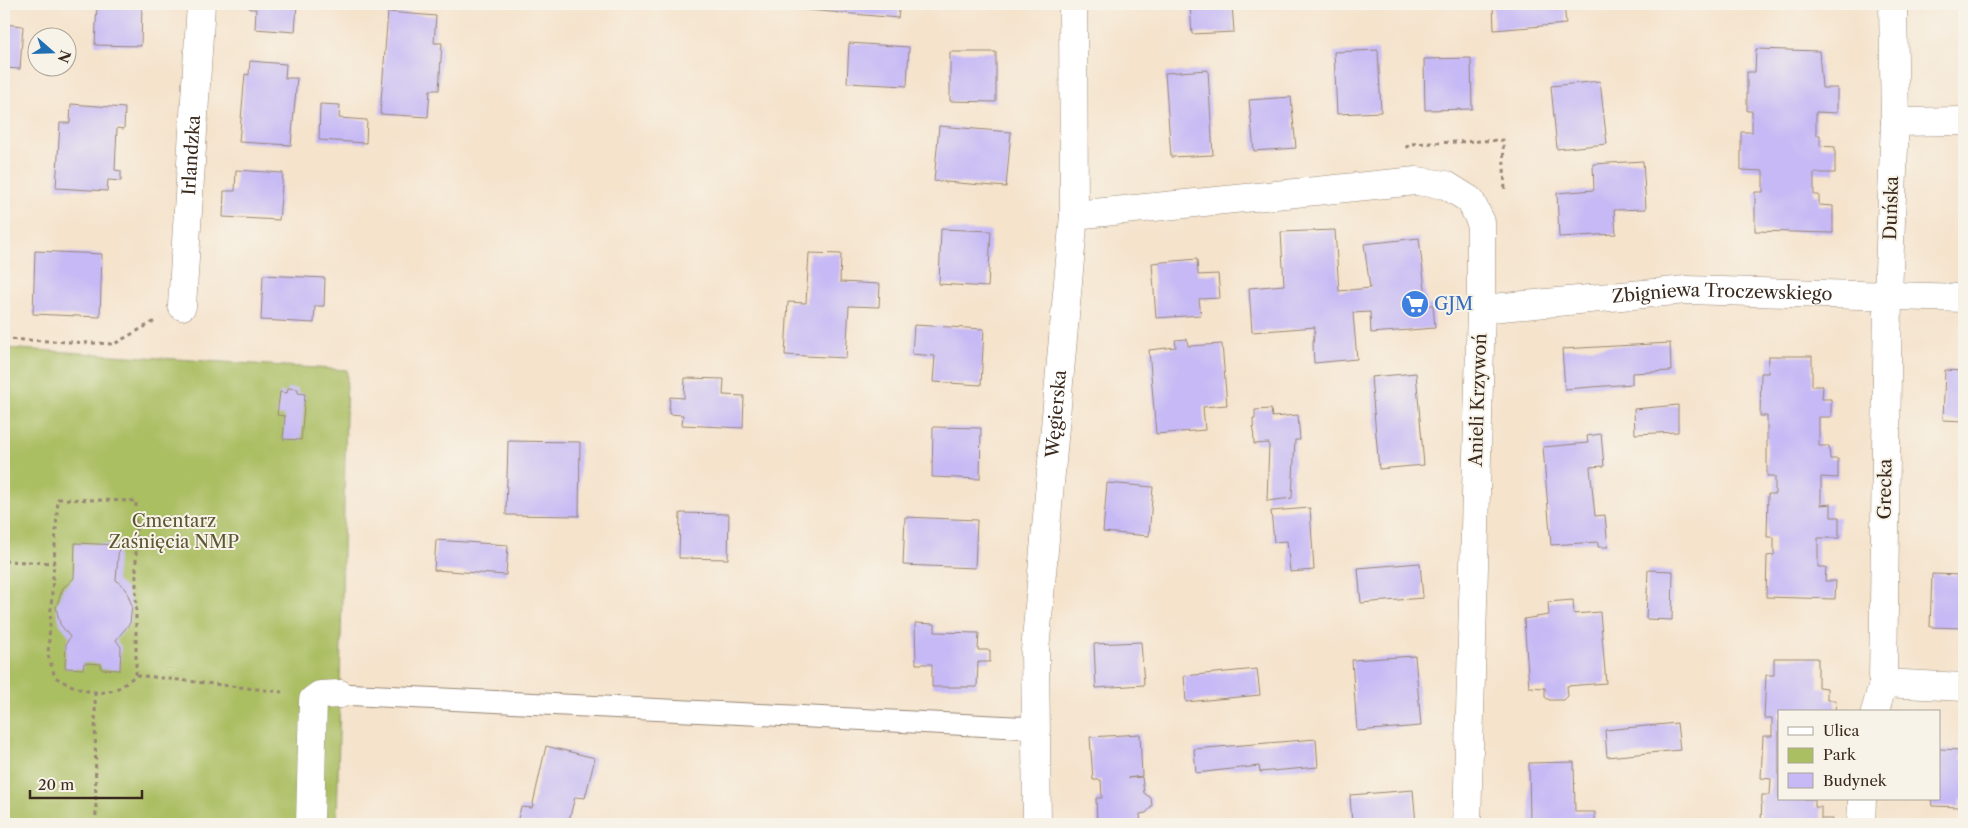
<svg xmlns="http://www.w3.org/2000/svg" width="1968" height="828" font-family="'Libre Caslon Text',serif">
<style>
.green{fill:#aabe62;stroke:#727440}
.building{fill:#c6b9f5}
.lines{fill:none;stroke-linecap:round;stroke-linejoin:round}
.service-casing{stroke:#988675;stroke-width:23}
.pedestrian-casing{stroke:#988675;stroke-width:29}
.minor-casing{stroke:#988675;stroke-width:29}
.path{stroke:#988675;stroke-width:3;stroke-dasharray:4 4;stroke-linecap:butt}
.service{stroke:#fff;stroke-width:21}
.pedestrian{stroke:#fff;stroke-width:28}
.minor{stroke:#fff;stroke-width:28}
.labels{text-anchor:middle;dominant-baseline:central;stroke-width:4;stroke-linejoin:round;paint-order:stroke}
.street-label{font-size:18px;fill:#3b2a1e;stroke:#f7f3e8}
.shop-label{font-size:18px;fill:#366cbe;stroke:#f7f3e8;text-anchor:start}
.park-label{font-size:18px;fill:#5c5632;stroke:#f7f3e8}
</style>
<rect width="100%" height="100%" fill="#f7f3e8"/>
<filter id="ink" filterUnits="userSpaceOnUse"><feTurbulence type="fractalNoise" baseFrequency=".02" numOctaves="2"/><feDisplacementMap in="SourceGraphic" scale="10" xChannelSelector="R" yChannelSelector="G"/><feConvolveMatrix kernelMatrix="1 2 1 2 8 2 1 2 1" color-interpolation-filters="sRGB"/></filter>
<filter id="wash" filterUnits="userSpaceOnUse"><feTurbulence type="fractalNoise" baseFrequency=".0096" numOctaves="4" result="noise"/><feDisplacementMap in="SourceGraphic" scale="20" xChannelSelector="R" yChannelSelector="G"/><feGaussianBlur stdDeviation="1.12" result="paint"/><feColorMatrix in="noise" values="0 0 0 0 0 0 0 0 0 0 0 0 0 0 0 0 0 1.4 0 .05"/><feComposite in="paint" operator="in"/></filter>
<g filter="url(#wash)">
<rect width="100%" height="100%" fill="#f5e3cc"/>
<!-- green -->
<path class="green" d="M 4,348 L 347,370 L 337,824 L 4,824 Z"/>
<g id="blocks">
<!-- building -->
<path class="building" d="M 97,4 L 142,4 L 141,46 L 95,45 Z
M 250,4 L 297,4 L 295,32 L 255,29 L 256,9 L 250,9 Z
M 786,4 L 900,4 L 898,18 L 785,8 Z
M 1190,4 L 1232,4 L 1234,32 L 1192,34 Z
M 1493,4 L 1564,4 L 1566,24 L 1494,30 Z
M 388,12 L 436,16 L 434,43 L 442,43 L 439,90 L 430,90 L 428,117 L 380,114 Z
M 4,24 L 23,26 L 20,69 L 4,68 Z
M 849,43 L 909,47 L 907,86 L 847,83 Z
M 1756,49 L 1819,51 L 1822,88 L 1837,88 L 1837,113 L 1816,112 L 1816,135 L 1820,135 L 1820,146 L 1835,147 L 1835,173 L 1814,173 L 1814,195 L 1819,195 L 1819,205 L 1833,206 L 1833,233 L 1755,231 L 1755,192 L 1763,192 L 1763,171 L 1741,170 L 1741,132 L 1752,132 L 1752,111 L 1747,111 L 1747,72 L 1755,72 Z
M 1378,50 L 1381,112 L 1337,114 L 1334,52 Z
M 950,52 L 996,52 L 996,102 L 950,101 Z
M 1471,58 L 1472,109 L 1425,110 L 1424,59 Z
M 250,61 L 286,64 L 285,78 L 297,78 L 291,145 L 239,142 L 245,74 L 249,75 Z
M 1208,70 L 1213,155 L 1171,157 L 1165,73 Z
M 1600,81 L 1607,144 L 1557,149 L 1551,86 Z
M 1291,97 L 1296,148 L 1254,151 L 1249,100 Z
M 71,104 L 125,108 L 124,129 L 117,128 L 115,170 L 121,171 L 121,181 L 108,180 L 107,191 L 56,188 L 60,123 L 70,123 Z
M 320,104 L 340,105 L 339,118 L 367,120 L 366,143 L 319,140 Z
M 939,126 L 1011,132 L 1006,187 L 934,181 Z
M 1643,161 L 1646,209 L 1614,210 L 1616,234 L 1559,237 L 1557,193 L 1594,190 L 1593,164 Z
M 236,170 L 283,173 L 279,220 L 223,217 L 224,191 L 235,191 Z
M 941,229 L 991,231 L 988,287 L 939,284 Z
M 1335,230 L 1339,291 L 1370,288 L 1364,244 L 1419,238 L 1427,305 L 1433,305 L 1435,328 L 1371,333 L 1370,312 L 1353,313 L 1357,359 L 1314,363 L 1313,343 L 1315,327 L 1252,332 L 1249,288 L 1284,285 L 1281,232 Z
M 35,251 L 102,254 L 100,317 L 33,314 Z
M 809,253 L 841,254 L 840,282 L 880,284 L 879,307 L 849,306 L 846,358 L 785,355 L 788,302 L 806,303 Z
M 1197,259 L 1198,275 L 1218,274 L 1220,298 L 1199,299 L 1201,315 L 1156,318 L 1152,263 Z
M 263,275 L 325,278 L 324,306 L 315,306 L 314,323 L 261,320 Z
M 914,325 L 984,329 L 981,385 L 933,382 L 935,356 L 912,354 Z
M 1187,339 L 1188,346 L 1222,344 L 1227,405 L 1203,407 L 1205,430 L 1156,434 L 1149,350 L 1176,347 L 1175,340 Z
M 1670,343 L 1671,371 L 1632,373 L 1632,384 L 1565,389 L 1562,349 Z
M 1769,356 L 1812,356 L 1812,386 L 1823,386 L 1822,399 L 1831,399 L 1831,417 L 1819,417 L 1819,446 L 1829,446 L 1830,459 L 1838,459 L 1838,478 L 1821,477 L 1821,505 L 1831,504 L 1831,517 L 1839,517 L 1839,538 L 1818,538 L 1818,567 L 1826,567 L 1825,581 L 1836,581 L 1835,599 L 1766,597 L 1767,556 L 1774,555 L 1774,537 L 1767,537 L 1768,494 L 1775,494 L 1775,476 L 1767,476 L 1767,416 L 1760,416 L 1761,373 L 1768,373 Z
M 1945,370 L 1964,371 L 1964,421 L 1943,420 Z
M 1416,373 L 1424,465 L 1379,469 L 1371,377 Z
M 685,378 L 724,379 L 723,395 L 744,396 L 743,428 L 682,425 L 683,415 L 669,414 L 670,397 L 684,398 Z
M 288,388 L 298,389 L 298,393 L 305,394 L 301,440 L 283,439 L 285,416 L 277,415 L 280,392 L 287,393 Z
M 1678,405 L 1678,432 L 1635,434 L 1634,409 Z
M 1271,409 L 1272,417 L 1298,415 L 1300,440 L 1295,440 L 1292,498 L 1267,501 L 1269,443 L 1254,444 L 1253,419 L 1255,419 L 1255,410 Z
M 933,427 L 981,428 L 980,479 L 932,477 Z
M 1601,434 L 1604,466 L 1590,467 L 1595,516 L 1605,515 L 1608,547 L 1598,547 L 1598,542 L 1551,545 L 1543,447 L 1588,443 L 1587,436 Z
M 508,441 L 580,442 L 579,516 L 506,515 Z
M 1107,483 L 1153,487 L 1149,536 L 1103,532 Z
M 1310,508 L 1314,570 L 1290,572 L 1287,541 L 1274,542 L 1271,511 Z
M 680,513 L 729,514 L 728,559 L 679,558 Z
M 905,517 L 977,520 L 975,568 L 903,565 Z
M 436,540 L 508,545 L 506,575 L 434,570 Z
M 75,543 L 119,545 L 116,580 L 126,589 L 132,606 L 130,623 L 116,640 L 121,647 L 120,670 L 101,669 L 101,664 L 84,663 L 83,669 L 65,668 L 66,644 L 70,637 L 60,624 L 56,607 L 63,588 L 74,578 Z
M 1420,563 L 1423,598 L 1361,603 L 1358,568 Z
M 1648,570 L 1673,571 L 1672,620 L 1646,619 Z
M 1932,574 L 1964,575 L 1964,628 L 1930,627 Z
M 1573,600 L 1574,614 L 1600,612 L 1606,683 L 1567,686 L 1568,696 L 1564,700 L 1549,700 L 1545,697 L 1545,688 L 1529,687 L 1524,619 L 1549,615 L 1548,602 Z
M 915,623 L 935,624 L 935,632 L 979,633 L 978,650 L 990,650 L 990,662 L 978,662 L 977,687 L 932,687 L 932,664 L 916,664 Z
M 1141,642 L 1144,685 L 1096,688 L 1094,644 Z
M 1415,656 L 1421,726 L 1357,731 L 1352,660 Z
M 1774,658 L 1818,658 L 1818,687 L 1827,688 L 1827,700 L 1836,700 L 1835,712 L 1779,712 L 1779,799 L 1815,799 L 1815,807 L 1821,807 L 1821,819 L 1833,819 L 1833,824 L 1761,824 L 1762,795 L 1770,795 L 1771,779 L 1761,778 L 1763,736 L 1772,736 L 1772,718 L 1764,718 L 1766,675 L 1774,675 Z
M 1257,669 L 1260,695 L 1186,702 L 1184,676 Z
M 1677,723 L 1680,750 L 1607,757 L 1605,730 Z
M 1140,734 L 1142,776 L 1128,778 L 1142,777 L 1144,793 L 1151,798 L 1152,806 L 1146,813 L 1140,814 L 1141,824 L 1097,824 L 1096,798 L 1102,798 L 1101,780 L 1093,780 L 1090,737 Z
M 1316,739 L 1318,767 L 1260,772 L 1259,766 L 1196,773 L 1194,749 Z
M 546,746 L 595,758 L 585,798 L 575,797 L 568,824 L 517,823 L 521,807 L 532,808 Z
M 1939,749 L 1962,750 L 1961,759 L 1964,760 L 1964,799 L 1960,799 L 1960,807 L 1932,806 L 1931,799 L 1939,799 Z
M 1574,762 L 1575,812 L 1595,812 L 1595,824 L 1530,824 L 1529,763 Z
M 1413,790 L 1416,824 L 1352,824 L 1350,795 Z"/>
</g>
</g>
<g filter="url(#ink)">
<use href="#blocks" fill-opacity="0" stroke="#988675" stroke-width="1"/>
<g class="lines">
<defs>
<path id="service" d="M 340,694 L 1036,728"/>
<path id="pedestrian" d="M 310,824 L 313,700 L 320,695 L 340,694"/>
<g id="minor">
<path d="M 1893,4 L 1895,122 L 1888,295 L 1883,683 L 1964,687"/>
<path d="M 1895,122 L 1964,121"/>
<path d="M 1074,215 L 1416,181 L 1446,185 L 1470,200 L 1481,222 L 1481,309 L 1467,824"/>
<path id="s1" d="M 182,306 L 201,4"/>
<path id="s2" d="M 1481,309 L 1686,290 L 1964,298"/>
<path d="M 1875,712 L 1883,683"/>
<path id="s3" d="M 1037,824 L 1035,651 L 1074,215 L 1073,4"/>
<path d="M 1861,824 L 1862,799"/>
</g>
</defs>
<!-- service casing -->
<use href="#service" class="service-casing"/>
<!-- pedestrian casing -->
<use href="#pedestrian" class="pedestrian-casing"/>
<!-- minor casing -->
<use href="#minor" class="minor-casing"/>
<!-- path -->
<path class="path" d="M 1406,148 L 1409,144 L 1503,140 L 1505,192
M 4,339 L 114,344 L 155,321
M 58,499 L 136,501 L 136,675 C 130,680 123,686 116,689 C 97,698 71,687 55,677 L 48,655 Z
M 4,561 L 54,563
M 136,675 L 282,692
M 95,692 L 96,824"/>
<!-- service -->
<use href="#service" class="service"/>
<!-- pedestrian -->
<use href="#pedestrian" class="pedestrian"/>
<!-- minor -->
<use href="#minor" class="minor"/>
</g>
</g>
<!-- icons -->
<defs>
<symbol id="supermarket-disc" viewBox="-11 -11 22 22"><circle r="9.5" fill="#3f7fe0" stroke="#f7f3e8"/><path d="M-6-5.5h2.5l.6 2H6L4.5 2H-2.5L-4.4-4H-6ZM-1.5 3.2a1.3 1.3 0 1 0 .1 0ZM3 3.2a1.3 1.3 0 1 0 .1 0Z" fill="#fff"/></symbol>
</defs>
<g fill-rule="evenodd">
<use href="#supermarket-disc" x="1399" y="288" width="32" height="32"/>
</g>
<g class="labels">
<!-- street labels -->
<g class="street-label">
<text stroke="none"><textPath href="#s1" startOffset="151">Irlandzka</textPath></text>
<text transform="translate(1891 208) rotate(-88)">Duńska</text>
<text stroke="none"><textPath href="#s2" startOffset="242">Zbigniewa Troczewskiego</textPath></text>
<text transform="translate(1478 400) rotate(-88)">Anieli Krzywoń</text>
<text stroke="none"><textPath href="#s3" startOffset="411">Węgierska</textPath></text>
<text transform="translate(1885 489) rotate(-89)">Grecka</text>
</g>
<!-- shop labels -->
<g class="shop-label">
<text x="1434" y="304">GJM</text>
</g>
<!-- park labels -->
<g class="park-label">
<text x="174" y="521">Cmentarz<tspan x="174" dy="21">Zaśnięcia NMP</tspan></text>
</g>
</g>
<!-- margin -->
<rect width="1968" height="828" fill="none" stroke="#f7f3e8" stroke-width="20"/>
<!-- legend -->
<rect x="1778" y="710" width="162" height="90" fill="#f7f3e8" stroke="#aca397"/>
<rect x="1788" y="727" width="25" height="8" fill="#ffffff" stroke="#aca397"/>
<text x="1823" y="736" font-size="15" fill="#3b2a1e">Ulica</text>
<rect x="1788" y="748" width="25" height="15" fill="#aabe62" stroke="#aca397"/>
<text x="1823" y="760" font-size="15" fill="#3b2a1e">Park</text>
<rect x="1788" y="773" width="25" height="15" fill="#c6b9f5" stroke="#aca397"/>
<text x="1823" y="786" font-size="15" fill="#3b2a1e">Budynek</text>
<!-- north arrow -->
<g transform="translate(52 52) rotate(110)"><circle r="24" fill="#f7f3e8" stroke="#aca397"/>
<path d="M0-4L9 19L0 12L-9 19Z" fill="#1f6fb2"/>
<text y="-8" font-size="14" font-weight="bold" text-anchor="middle" fill="#3b2a1e">N</text>
</g>
<!-- scale -->
<path d="M30 790v8h112v-8" fill="none" stroke="#3b2a1e" stroke-width="2.5"/>
<text x="38" y="790" font-size="15" fill="#3b2a1e" stroke="#f7f3e8" stroke-width="4" paint-order="stroke">20 m</text>
</svg>
